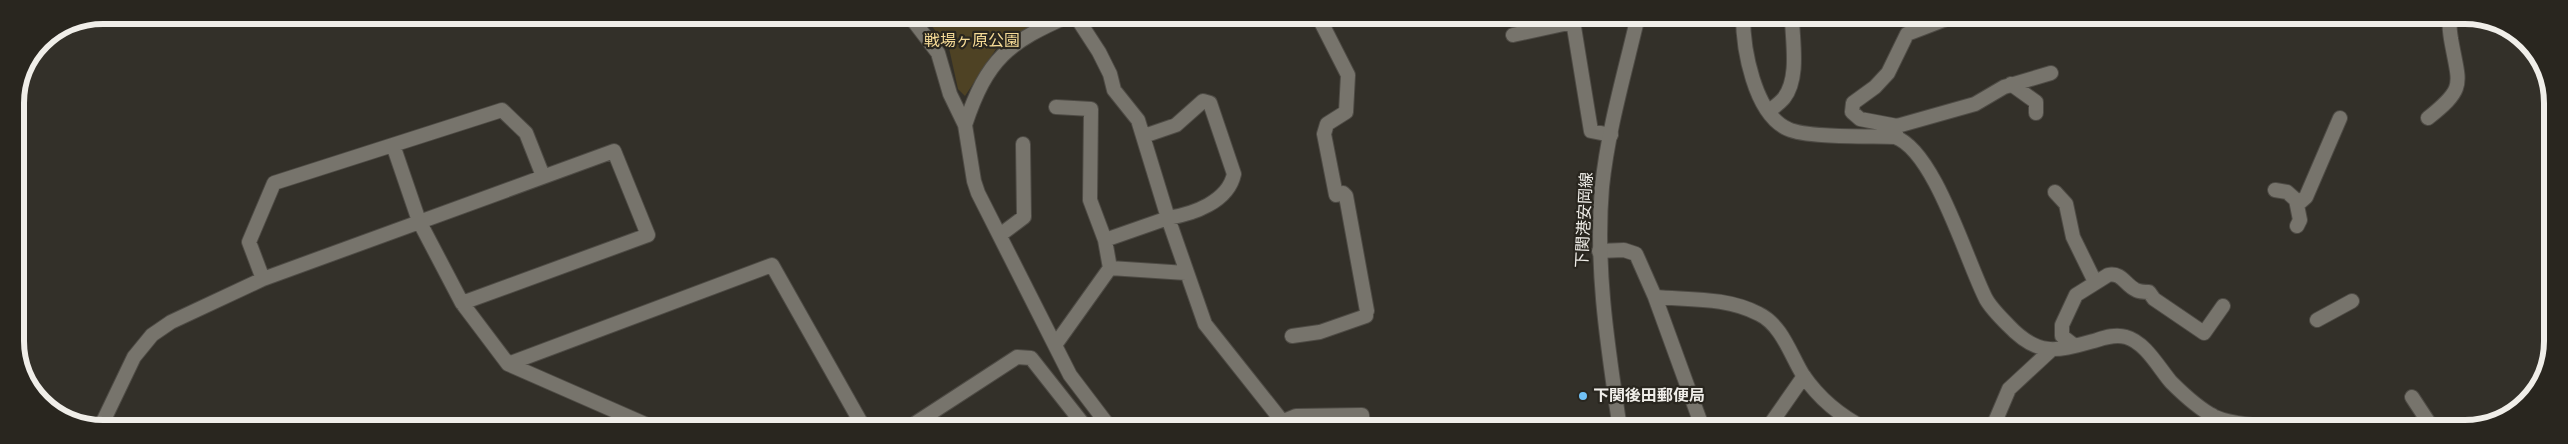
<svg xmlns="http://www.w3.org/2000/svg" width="2568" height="444" font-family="'Sofia Sans Condensed','Noto Sans JP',sans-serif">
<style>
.green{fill:#4e4224}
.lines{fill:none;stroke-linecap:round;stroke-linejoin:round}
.minor-casing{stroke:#4e4b45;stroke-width:16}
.secondary-casing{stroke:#4e4b45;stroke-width:16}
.minor{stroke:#77746c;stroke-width:14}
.secondary{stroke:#77746c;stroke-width:14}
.poi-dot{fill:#71c1f5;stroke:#29261f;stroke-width:2}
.labels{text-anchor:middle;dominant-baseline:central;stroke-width:4.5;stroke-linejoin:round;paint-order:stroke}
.park-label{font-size:16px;fill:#f5da96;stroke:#29261f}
.street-label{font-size:16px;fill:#f0eee9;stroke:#29261f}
.poi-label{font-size:16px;font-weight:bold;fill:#f0eee9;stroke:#29261f;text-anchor:start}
.rim{fill:none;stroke:#f0eee9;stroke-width:6}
</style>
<rect width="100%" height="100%" fill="#333029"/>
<!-- green -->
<path class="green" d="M 923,15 L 1051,15 L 1014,35 L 996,49 L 965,96 L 958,89 L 949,48 Z"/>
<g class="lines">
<defs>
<path id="minor" d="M 909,15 L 938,53 L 950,94 L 965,125 L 974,181 L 978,193 L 1070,375 L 1111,429
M 1530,15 L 1534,30
M 1572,15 L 1591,131 L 1611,135
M 1743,16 C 1743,48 1754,114 1788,129 C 1807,138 1871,136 1895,137 C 1935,151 1966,260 1986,299 C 1991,308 2000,317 2008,325 C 2039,358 2057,351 2097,340 C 2106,337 2116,334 2126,337 C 2145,342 2159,368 2171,382 C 2184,395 2199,409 2215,417 C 2235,426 2279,427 2301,429
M 1319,18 L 1348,75 L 1346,112 L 1327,124 L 1324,134 L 1336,195 L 1343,193 L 1346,196 L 1367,311
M 1513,35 L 1573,22
M 2011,84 L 2036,102 L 2036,113
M 1056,107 L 1091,109 L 1090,200 L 1105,240
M 1769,111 C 1774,107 1780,103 1784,98 C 1800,77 1792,40 1792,16
M 2428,118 C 2467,87 2459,85 2451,39 C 2450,31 2448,24 2451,16
M 965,125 C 987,59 1008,42 1071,15
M 1897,126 L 1975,104 L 2004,87 L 2051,73
M 1144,136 L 1176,125 L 1203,101 L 1210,103 L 1234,174 C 1228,202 1193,214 1168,218 L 1205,324 L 1282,421
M 1895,137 L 1897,126 L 1860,119 L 1852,112 L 1853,103 L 1875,87 L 1888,73 L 1907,34 L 1954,16
M 393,145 L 419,221 L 462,303 L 508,364 L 654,428
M 2275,190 L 2287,192 L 2296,200 L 2300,220 L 2297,226
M 2055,192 L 2066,204 L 2073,237 L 2095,282
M 2297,205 L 2306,197 L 2340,118
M 1000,235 L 1024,217 L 1023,144
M 1599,251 L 1624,250 L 1636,254 L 1655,297 L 1703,429
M 2549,265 L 2552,270
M 1110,268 L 1186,273
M 263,279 L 249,242 L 274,183 L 502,110 L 526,133 L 543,176
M 1655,297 C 1690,300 1727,297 1759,314 C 1782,325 1791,356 1803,375 C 1820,400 1840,416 1866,429
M 2317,320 L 2352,301
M 1292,336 L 1320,332 L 1366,316
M 1055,345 L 1110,268 L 1105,240 L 1168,218 L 1138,120 L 1114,90 L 1110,74 L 1099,52 L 1075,15
M 2075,346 L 2062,336 L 2062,325 L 2076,295 L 2108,275 C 2122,272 2125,285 2136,290 C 2140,292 2145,292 2149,292 L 2154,299 L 2204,333 L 2223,306
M 508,364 L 772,265 L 864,428
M 2412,397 L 2433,429
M 2072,427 L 2072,429
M 100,428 L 134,357 L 152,335 L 171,322 L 263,279 L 614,151 L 648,235 L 462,303
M 908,428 L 1017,357 L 1031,358 L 1087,429
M 1264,429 L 1296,416 L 1362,415 L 1363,429
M 1767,429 L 1804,376
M 1992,429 L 2009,389 L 2050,351
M 2208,429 L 2212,415"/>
<path id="secondary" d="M 1620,429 C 1608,348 1595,269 1602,187 C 1608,129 1625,72 1638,16"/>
</defs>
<!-- minor casing -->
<use href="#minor" class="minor-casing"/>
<!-- secondary casing -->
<use href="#secondary" class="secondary-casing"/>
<!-- minor -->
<use href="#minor" class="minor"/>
<!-- secondary -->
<use href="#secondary" class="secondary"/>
</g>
<!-- markers -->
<circle class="poi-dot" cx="1583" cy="396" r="5"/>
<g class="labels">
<!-- park labels -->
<g class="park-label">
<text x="972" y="41">戦場ヶ原公園</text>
</g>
<!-- street labels -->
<g class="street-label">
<text transform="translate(1585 220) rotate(-87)">下関港安岡線</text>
</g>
<!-- poi labels -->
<g class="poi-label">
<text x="1593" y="396">下関後田郵便局</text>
</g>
</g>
<!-- crop -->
<path d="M0 0H2568V444H0ZM103 24H2465A79 79 0 0 1 2544 103V341A79 79 0 0 1 2465 420H103A79 79 0 0 1 24 341V103A79 79 0 0 1 103 24Z" fill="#29261f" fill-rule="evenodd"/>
<path class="rim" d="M103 24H2465A79 79 0 0 1 2544 103V341A79 79 0 0 1 2465 420H103A79 79 0 0 1 24 341V103A79 79 0 0 1 103 24Z"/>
</svg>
